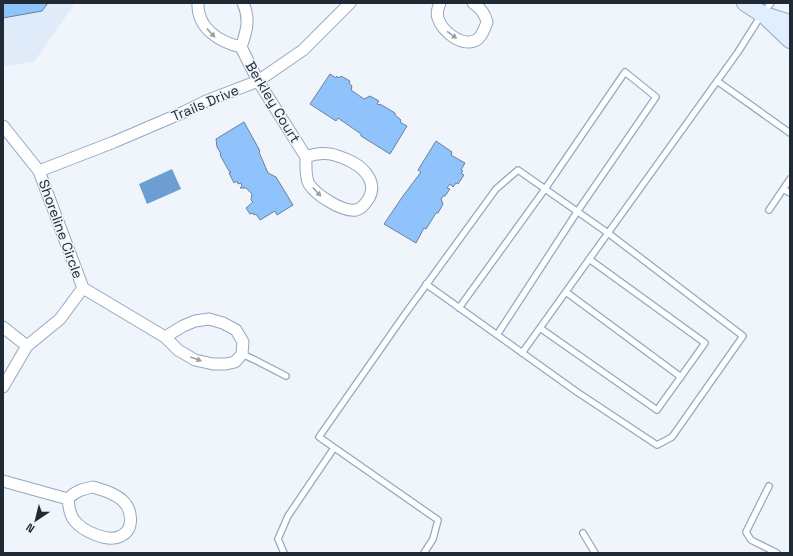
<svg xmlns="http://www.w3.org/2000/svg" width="793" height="556" font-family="'Space Grotesk',sans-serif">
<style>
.built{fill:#dfebf9}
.water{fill:#6c9dd3}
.building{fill:#90c3fb;stroke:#6a819b}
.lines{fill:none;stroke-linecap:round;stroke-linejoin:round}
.lane-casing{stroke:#90a9c3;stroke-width:8}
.street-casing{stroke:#90a9c3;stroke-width:13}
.secondary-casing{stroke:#90a9c3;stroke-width:18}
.lane{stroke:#fff;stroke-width:5.5}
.street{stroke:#fff;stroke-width:11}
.secondary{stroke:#e1eefd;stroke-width:16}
.oneway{fill:#9b9fa4}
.labels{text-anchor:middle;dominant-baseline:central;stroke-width:3;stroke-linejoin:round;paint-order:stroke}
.street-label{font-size:14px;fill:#202a35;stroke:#f0f5fb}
</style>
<rect width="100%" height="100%" fill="#f0f5fb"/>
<!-- built -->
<path class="built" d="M 3,3 L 75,3 L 34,62 L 3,66 Z"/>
<!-- water -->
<path class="water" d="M 172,169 L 181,189 L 147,204 L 139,184 Z"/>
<!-- building -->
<path class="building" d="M 3,3 L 48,3 L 42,11 L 3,18 Z
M 330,74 L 336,78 L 337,76 L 339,78 L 341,76 L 350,81 L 349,83 L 352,86 L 351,90 L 364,99 L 370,96 L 379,101 L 377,104 L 379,105 L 380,104 L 395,113 L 395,115 L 401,120 L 400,122 L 407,126 L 390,154 L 361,136 L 361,134 L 338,118 L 336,121 L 310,104 Z
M 244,122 L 260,151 L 259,152 L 268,173 L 276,177 L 293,205 L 277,215 L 275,211 L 260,220 L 256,214 L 254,215 L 253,213 L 250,214 L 246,208 L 253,202 L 251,200 L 252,194 L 246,188 L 240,188 L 242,186 L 241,183 L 238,184 L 237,181 L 234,183 L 229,173 L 231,172 L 229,171 L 220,155 L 221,154 L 217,147 L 216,139 Z
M 436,141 L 452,152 L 451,155 L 465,163 L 461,170 L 463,171 L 461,173 L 464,175 L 458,184 L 456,183 L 453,187 L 450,184 L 447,188 L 450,189 L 445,196 L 443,196 L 441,199 L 442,201 L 442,202 L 443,204 L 438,213 L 436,213 L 426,229 L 424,228 L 416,243 L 384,224 L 403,196 L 421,172 L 418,170 Z"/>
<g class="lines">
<defs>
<path id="lane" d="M 717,81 L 790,133
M 783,189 L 790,193
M 769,210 L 790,179
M 426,284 L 577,392 L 657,445 L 672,437 L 743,336 L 608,233 L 522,353
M 566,292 L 681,377
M 459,308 L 545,189 L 625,72 L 656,97 L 577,212 L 497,335
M 540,328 L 657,410 L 705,343 L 589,259
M 242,354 L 255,360 L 286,376
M 769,486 L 746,532 L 751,540 L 777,553
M 583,533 L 595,553
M 284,553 L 278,539 L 288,516 L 334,448
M 424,553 L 433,539 L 438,520 L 319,437 L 405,314 L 496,189 L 518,170 L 608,233 L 738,52 L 762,14 L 771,3"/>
<path id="street" d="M 198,3 C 197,28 219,42 241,47
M 243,3 C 250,18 247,31 241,47 L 258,81 L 306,157 C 306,165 305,177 309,184 C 316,195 342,212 356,210 C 361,209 366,203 369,198 C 377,184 366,169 352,162 C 336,154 323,150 306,157
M 440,3 C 438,8 436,13 438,18 C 442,32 464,49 478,39 C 482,35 485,28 487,22 C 485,14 481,8 473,3
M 3,126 L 39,171 L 83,288 L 60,319 L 27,346 L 3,387
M 39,171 L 114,142 L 184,112 L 206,101 L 258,81 L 303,50 L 350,3
M 83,288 L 165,337 L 178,350 L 195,360 L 213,364 L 226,364 L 235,362 L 242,354 L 243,342 L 236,330 L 223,323 L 209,319 L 195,321 L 183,326 L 165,337
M 3,327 L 27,346
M 3,481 L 68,499
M 93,487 C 103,490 114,493 122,500 C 132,509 135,529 121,536 C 108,543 82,531 74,520 C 69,514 69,506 68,499 C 75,491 83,489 93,487 Z"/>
<path id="secondary" d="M 745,3 L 762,14 L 790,23
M 766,17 L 790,40"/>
</defs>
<!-- lane casing -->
<use href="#lane" class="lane-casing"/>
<!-- street casing -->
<use href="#street" class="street-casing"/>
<!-- secondary casing -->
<use href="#secondary" class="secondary-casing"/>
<!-- lane -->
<use href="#lane" class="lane"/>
<!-- street -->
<use href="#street" class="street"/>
<!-- secondary -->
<use href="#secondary" class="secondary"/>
</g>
<!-- one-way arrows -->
<defs><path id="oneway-solid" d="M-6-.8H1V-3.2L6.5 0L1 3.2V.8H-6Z"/></defs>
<g class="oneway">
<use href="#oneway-solid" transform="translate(211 33) rotate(47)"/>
<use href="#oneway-solid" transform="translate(452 35) rotate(36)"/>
<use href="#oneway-solid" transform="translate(317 192) rotate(47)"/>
<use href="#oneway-solid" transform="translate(196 359) rotate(20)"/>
</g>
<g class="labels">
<!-- street labels -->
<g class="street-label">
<text transform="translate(273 102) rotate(59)">Berkley Court</text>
<text transform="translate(205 103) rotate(-23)">Trails Drive</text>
<text transform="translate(61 229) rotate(70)">Shoreline Circle</text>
</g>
</g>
<!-- border -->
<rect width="793" height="556" fill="none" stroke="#202a35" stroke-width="8"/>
<!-- north arrow -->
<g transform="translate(36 520) rotate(215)" stroke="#f0f5fb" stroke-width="3" paint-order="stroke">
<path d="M0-3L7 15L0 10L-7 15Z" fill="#202a35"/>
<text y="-6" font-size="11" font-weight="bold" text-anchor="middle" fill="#202a35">N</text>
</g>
</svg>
